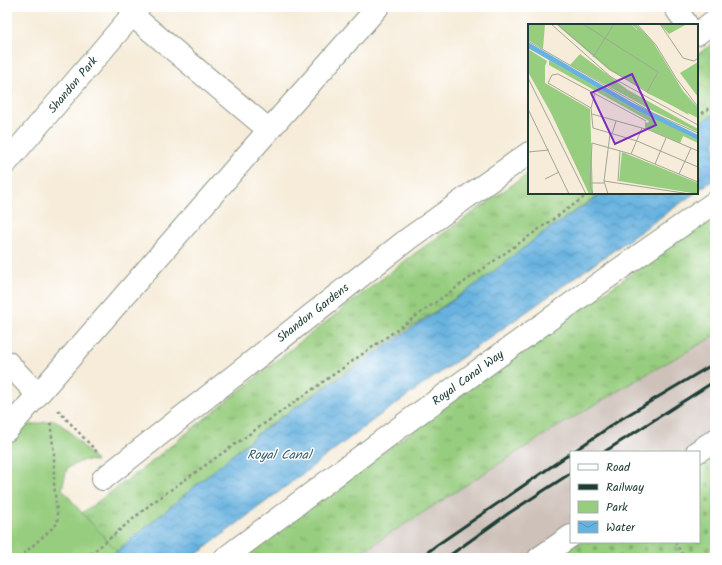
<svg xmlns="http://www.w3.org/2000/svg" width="722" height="565" font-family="Kalam,sans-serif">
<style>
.railway{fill:#cec1b9}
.grass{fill:url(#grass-tufts);stroke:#5b855a}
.cemetery{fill:url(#cemetery-stones);stroke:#5b855a}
.green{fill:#97cd7f;stroke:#5b855a}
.water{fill:url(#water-waves);stroke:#43788a}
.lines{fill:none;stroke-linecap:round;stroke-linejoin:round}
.minor-casing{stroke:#8a9486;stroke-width:24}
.path{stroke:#8a9486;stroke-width:2.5;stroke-dasharray:3 3;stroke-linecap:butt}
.minor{stroke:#fff;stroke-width:22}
.rail{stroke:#1f3d34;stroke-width:3}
.labels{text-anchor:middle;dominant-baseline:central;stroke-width:3;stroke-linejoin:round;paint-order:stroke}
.street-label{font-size:12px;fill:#1f3d34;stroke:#fff}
.water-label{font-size:13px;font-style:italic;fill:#356068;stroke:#fff}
.inset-road{fill:none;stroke:#a0a697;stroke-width:1}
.view{fill:#7b2cbf;fill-opacity:0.15;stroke:#7b2cbf;stroke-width:2}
.inset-edge{fill:none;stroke:#1f3d34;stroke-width:2}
</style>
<defs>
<pattern id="grass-tufts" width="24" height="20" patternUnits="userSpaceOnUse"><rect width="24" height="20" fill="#97cd7f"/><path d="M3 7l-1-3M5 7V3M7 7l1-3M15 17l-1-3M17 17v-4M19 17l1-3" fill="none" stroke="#7ba869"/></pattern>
<pattern id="cemetery-stones" width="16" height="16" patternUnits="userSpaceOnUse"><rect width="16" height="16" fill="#97cd7f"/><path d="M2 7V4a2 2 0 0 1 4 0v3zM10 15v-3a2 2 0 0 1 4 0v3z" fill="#7ba869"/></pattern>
<pattern id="water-waves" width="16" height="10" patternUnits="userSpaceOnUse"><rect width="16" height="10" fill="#67b2e0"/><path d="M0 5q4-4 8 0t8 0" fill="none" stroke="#5492b6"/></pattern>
</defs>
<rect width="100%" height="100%" fill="#fff"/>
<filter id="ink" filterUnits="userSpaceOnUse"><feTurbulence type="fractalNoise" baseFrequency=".025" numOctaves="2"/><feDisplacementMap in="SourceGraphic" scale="8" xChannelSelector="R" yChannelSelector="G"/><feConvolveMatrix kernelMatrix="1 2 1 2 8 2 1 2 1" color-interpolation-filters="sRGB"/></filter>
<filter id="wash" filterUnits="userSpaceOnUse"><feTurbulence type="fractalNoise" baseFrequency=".012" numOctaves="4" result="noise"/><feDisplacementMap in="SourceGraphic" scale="16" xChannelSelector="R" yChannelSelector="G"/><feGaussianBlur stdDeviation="0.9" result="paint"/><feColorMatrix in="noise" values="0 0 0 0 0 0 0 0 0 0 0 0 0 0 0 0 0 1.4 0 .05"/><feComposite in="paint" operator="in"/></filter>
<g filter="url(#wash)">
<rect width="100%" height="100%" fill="#f6ecd9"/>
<!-- railway -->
<path class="railway" d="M 715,336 L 715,432 L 684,452 L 571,452 L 571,529 L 527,558 L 352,558 L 552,430 L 650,372 Z"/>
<!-- grass -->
<path class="grass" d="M 715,42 L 715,114 L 697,125 L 697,55 Z
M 529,173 L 529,193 L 602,193 L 544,232 L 484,279 L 384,345 L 260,432 L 109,558 L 7,558 L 7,443 L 70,520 L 82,513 L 142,469 L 300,342 L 414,254 Z
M 715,215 L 715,336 L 650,372 L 552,430 L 352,558 L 243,558 L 341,483 L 533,343 Z"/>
<!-- cemetery -->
<path class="cemetery" d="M 715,432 L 715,558 L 527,558 L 571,529 L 571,542 L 699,542 L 699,452 L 684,452 Z"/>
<!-- green -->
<path class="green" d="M 55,420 L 69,431 L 96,461 L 84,460 L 67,468 L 62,489 L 82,513 L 117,551 L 109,558 L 7,558 L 7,443 L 21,427 Z"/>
<!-- water -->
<path class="water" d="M 715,114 L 715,179 L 697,191 L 697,126 L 702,122 Z
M 604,193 L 695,193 L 376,418 L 192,558 L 109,558 L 260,432 L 484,279 L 544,232 Z"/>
</g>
<g filter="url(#ink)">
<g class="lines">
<defs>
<path id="minor" d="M 675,7 L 687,25
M 132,15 L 269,130
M 697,34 L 715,20
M 7,162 L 139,7
M 7,362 L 37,394
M 7,430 L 269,130 L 378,7
M 697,452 L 715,440
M 103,479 L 408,239 L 529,153
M 225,558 L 411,419 L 604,280 L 715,202
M 539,558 L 571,536"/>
</defs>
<!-- minor casing -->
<use href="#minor" class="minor-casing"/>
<!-- path -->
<path class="path" d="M 697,117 L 715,104
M 58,410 L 97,452
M 675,542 L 685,558
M 19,558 L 58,523 L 54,483 L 54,453 L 50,421
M 86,558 L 152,503 L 590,193"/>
<!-- minor -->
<use href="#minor" class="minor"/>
<!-- rail -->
<path class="rail" d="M 573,452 L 621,419 L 715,363
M 604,452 L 715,381
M 420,558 L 437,545 L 571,453
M 446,558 L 509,513 L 571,473"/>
</g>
</g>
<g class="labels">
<!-- street labels -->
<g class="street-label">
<text transform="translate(73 85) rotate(-50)">Shandon Park</text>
<text transform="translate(313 313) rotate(-38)">Shandon Gardens</text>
<text transform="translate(468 378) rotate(-36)">Royal Canal Way</text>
</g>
<!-- water labels -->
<g class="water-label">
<text x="279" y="455">Royal Canal</text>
</g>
</g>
<!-- overview -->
<g transform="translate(528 24)">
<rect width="170" height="170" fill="#f6ecd9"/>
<path d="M 0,0 L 17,0 L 15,25 L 0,16 ZM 103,0 L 108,0 L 125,18 L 155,67 L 170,84 L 170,94 L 119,69 L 109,5 ZM 52,30 L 100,66 L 170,105 L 170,108 L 125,87 L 42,41 ZM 21,36 L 110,87 L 170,116 L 170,119 L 155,112 L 152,119 L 125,99 L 21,41 ZM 94,128 L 170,159 L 170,170 L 91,157 Z" fill="#97cd7f"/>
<path d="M 28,0 L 103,0 L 124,21 L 144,66 L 161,91 L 81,46 Z" fill="#97cd7f"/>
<path d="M 132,0 L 159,0 L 141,10 ZM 0,25 L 19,37 L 17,42 L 17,59 L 62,85 L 65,170 L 61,170 L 23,89 L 0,48 ZM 170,38 L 170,73 L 152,49 ZM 123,93 L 156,109 L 152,119 L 117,104 L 117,98 L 120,99 Z" fill="#97cd7f"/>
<path d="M 0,18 L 105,79 L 170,111 L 170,116 L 110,87 L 68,63 L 0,24 Z" fill="#67b2e0"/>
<path class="inset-road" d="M 23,0 L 83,53 L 170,101M 29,0 L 83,46 L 119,68 L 130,48 L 55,0M 109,0 L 128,21 L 148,54 L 170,83M 132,0 L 155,34 L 166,37 L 170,34M 0,17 L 125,89 L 170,109M 65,33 L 86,0M 0,54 L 58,170M 67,69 L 63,84 L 65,104 L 109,117 L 170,143M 63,84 L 20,59 L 24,51 L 30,50 L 118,97M 0,85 L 41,170M 64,90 L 121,106 L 170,127M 84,110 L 88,97M 0,128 L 21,126M 103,130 L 114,104M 127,140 L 138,114M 151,150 L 163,124M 17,155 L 31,148M 76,157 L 162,170M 90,157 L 92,127M 63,159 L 76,159M 65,170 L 62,161 L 64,119 L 103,130 L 170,158M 80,170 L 76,157 L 82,110"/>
<path class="view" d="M 104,50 L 128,101 L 87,120 L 63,69 Z"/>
<rect width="170" height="170" class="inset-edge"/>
</g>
<!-- margin -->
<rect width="722" height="565" fill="none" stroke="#fff" stroke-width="24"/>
<!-- legend -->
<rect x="570" y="451" width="130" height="92" fill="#ffffff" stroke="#a5b1ae"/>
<rect x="578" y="464" width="20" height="6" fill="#ffffff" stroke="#a5b1ae"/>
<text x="606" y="471" font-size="12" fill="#1f3d34">Road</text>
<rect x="578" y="484" width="20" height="6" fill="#1f3d34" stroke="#a5b1ae"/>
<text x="606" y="491" font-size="12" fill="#1f3d34">Railway</text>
<rect x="578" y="501" width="20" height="12" fill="#97cd7f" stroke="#a5b1ae"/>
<text x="606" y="511" font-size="12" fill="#1f3d34">Park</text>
<rect x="578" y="521" width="20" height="12" fill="url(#water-waves)" stroke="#a5b1ae"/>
<text x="606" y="531" font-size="12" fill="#1f3d34">Water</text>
</svg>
